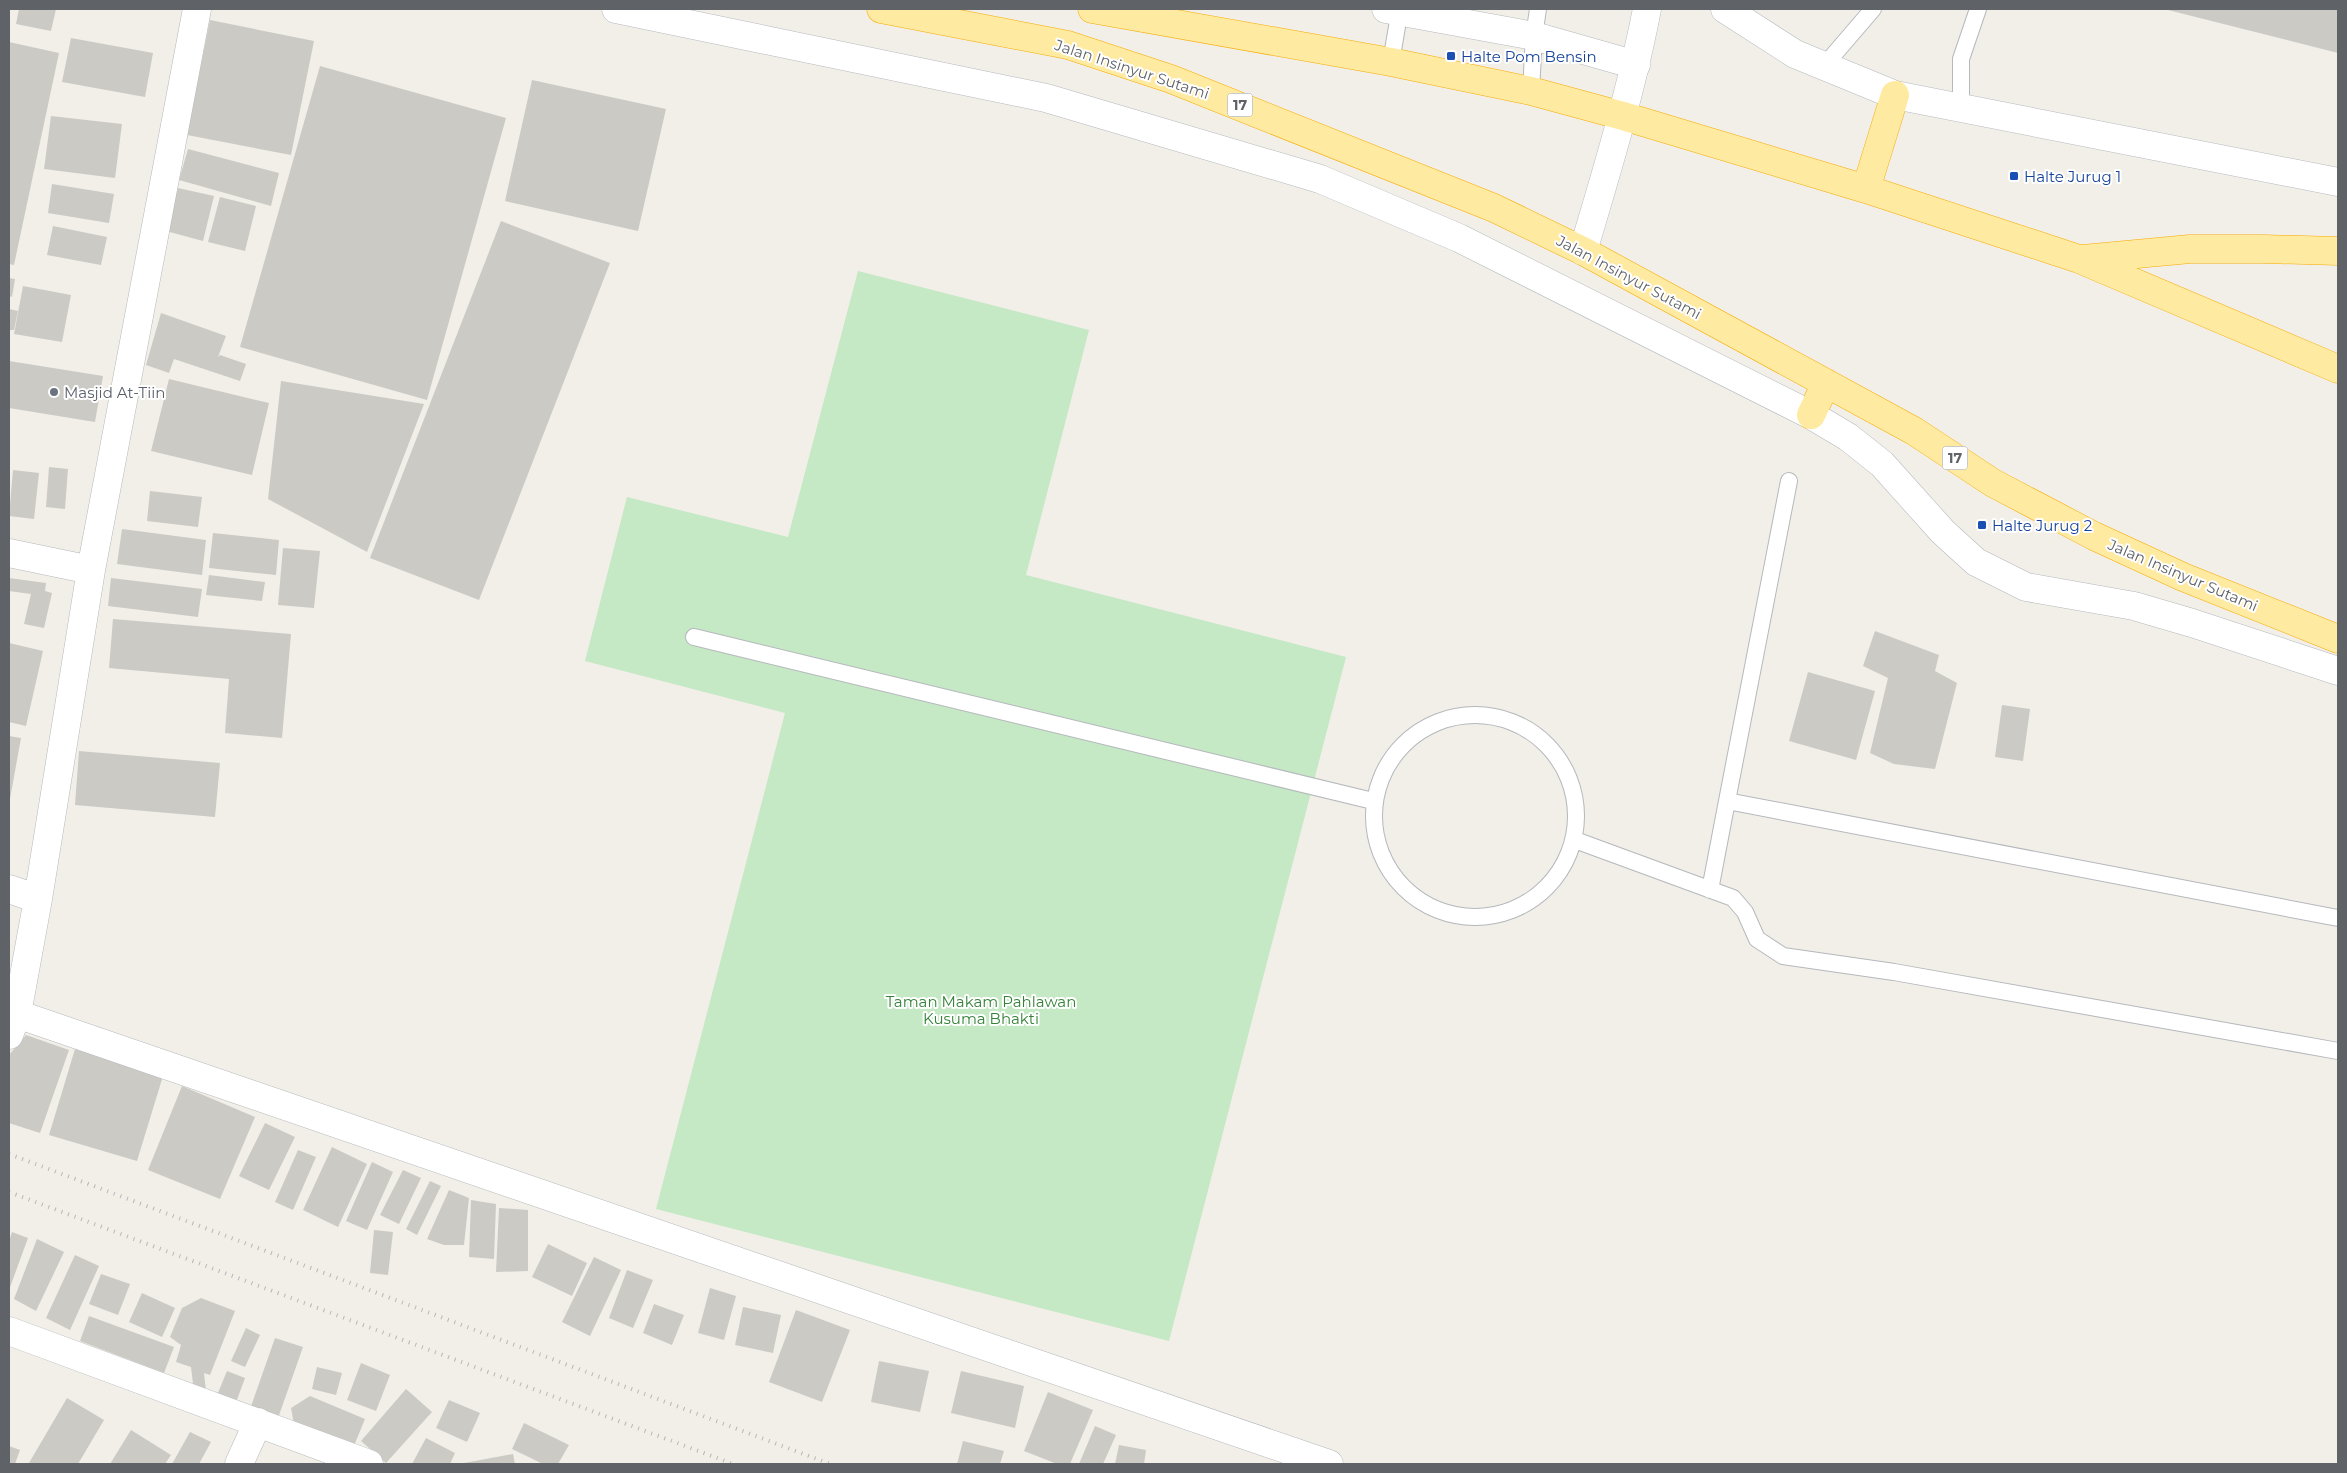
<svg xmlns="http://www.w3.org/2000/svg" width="2347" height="1473" font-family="Montserrat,sans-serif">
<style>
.green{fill:#c5e8c5}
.building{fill:#cccac5}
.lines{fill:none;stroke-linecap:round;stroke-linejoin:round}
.service-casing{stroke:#b5b8bc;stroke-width:18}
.minor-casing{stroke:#b5b8bc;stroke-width:29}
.secondary-casing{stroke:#b6babf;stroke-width:29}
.trunk-casing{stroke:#f9ab00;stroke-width:29}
.service{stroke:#fff;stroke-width:16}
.minor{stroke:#fff;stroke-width:28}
.secondary{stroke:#fff;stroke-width:28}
.trunk{stroke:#feeaa1;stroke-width:28}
.rail{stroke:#b6b7b8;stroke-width:4;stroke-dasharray:1 6;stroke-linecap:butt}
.transit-dot{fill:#1a4fb4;stroke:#fff;stroke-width:2}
.worship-dot{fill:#6b7280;stroke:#fff;stroke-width:2}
.labels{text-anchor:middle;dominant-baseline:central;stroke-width:4;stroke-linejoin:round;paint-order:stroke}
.shield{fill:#fff;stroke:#8f9295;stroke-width:1}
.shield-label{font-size:14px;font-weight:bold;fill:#5f6368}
.transit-label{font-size:15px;fill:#164399;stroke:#fff;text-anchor:start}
.street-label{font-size:15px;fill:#5f6368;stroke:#fff}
.worship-label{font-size:15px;fill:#5b616d;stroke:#fff;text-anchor:start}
.park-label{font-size:15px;fill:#348238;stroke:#fff}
</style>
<rect width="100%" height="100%" fill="#f1efe8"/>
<!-- green -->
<path class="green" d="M 858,271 L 1089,330 L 1026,575 L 1346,657 L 1169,1341 L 656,1209 L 785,713 L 585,661 L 627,497 L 788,537 Z"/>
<!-- building -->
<path class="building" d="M 19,9 L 56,9 L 51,31 L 16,24 Z
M 2169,9 L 2338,9 L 2338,53 L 2168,10 Z
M 210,20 L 314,41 L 291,155 L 187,135 Z
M 71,38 L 153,53 L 145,97 L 62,82 Z
M 9,42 L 59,53 L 14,265 L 9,264 Z
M 320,66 L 506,118 L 427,400 L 240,347 Z
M 532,80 L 666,109 L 638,231 L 505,201 Z
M 51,116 L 122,124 L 115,178 L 44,169 Z
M 188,149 L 279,173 L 271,206 L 179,180 Z
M 52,184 L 114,194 L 109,223 L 48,213 Z
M 178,188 L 214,196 L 203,241 L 166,231 Z
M 220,197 L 256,206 L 245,251 L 208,242 Z
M 501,221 L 610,263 L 479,600 L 370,558 Z
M 53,226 L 107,237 L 101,265 L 47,255 Z
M 9,278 L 15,279 L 12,297 L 9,296 Z
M 23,286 L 71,295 L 62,342 L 14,334 Z
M 9,309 L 18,311 L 14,330 L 9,330 Z
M 161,313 L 226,336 L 218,357 L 220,355 L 246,364 L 240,381 L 174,359 L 169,373 L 146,365 Z
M 9,361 L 103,376 L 95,422 L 9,408 Z
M 169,379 L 269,403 L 252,475 L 151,451 Z
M 281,381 L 424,404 L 367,552 L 268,499 Z
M 49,467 L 68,469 L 65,509 L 46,507 Z
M 13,470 L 39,473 L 34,519 L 9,516 Z
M 150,491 L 202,497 L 198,527 L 147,521 Z
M 122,529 L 206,540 L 202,575 L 117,564 Z
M 213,533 L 279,540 L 276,575 L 209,568 Z
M 283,548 L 320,551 L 314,608 L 278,605 Z
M 209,575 L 265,582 L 262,601 L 206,595 Z
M 9,578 L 46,583 L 45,591 L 52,593 L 44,628 L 24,624 L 31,594 L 9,591 Z
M 111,578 L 202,589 L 198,617 L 108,606 Z
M 113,619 L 291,634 L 282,738 L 225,733 L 229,679 L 109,668 Z
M 1875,631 L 1939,655 L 1935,671 L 1957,683 L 1935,769 L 1894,764 L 1870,753 L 1888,678 L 1863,666 Z
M 9,643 L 43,651 L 26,726 L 9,722 Z
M 1808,672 L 1875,691 L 1856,760 L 1789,741 Z
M 2002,705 L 2030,709 L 2023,761 L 1995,757 Z
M 9,736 L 21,738 L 10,799 L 9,799 Z
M 79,751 L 220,763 L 215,817 L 75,805 Z
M 26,1035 L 69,1050 L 40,1133 L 9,1123 L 9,1055 Z
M 75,1049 L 163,1076 L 137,1161 L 49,1135 Z
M 182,1086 L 255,1117 L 220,1199 L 148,1170 Z
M 265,1123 L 295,1137 L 269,1190 L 239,1176 Z
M 332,1147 L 367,1164 L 338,1227 L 303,1210 Z
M 298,1150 L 316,1157 L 293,1210 L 275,1202 Z
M 372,1162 L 393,1172 L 367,1230 L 346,1221 Z
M 403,1170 L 421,1178 L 399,1224 L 380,1215 Z
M 430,1181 L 441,1186 L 417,1235 L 406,1229 Z
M 449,1190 L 469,1198 L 464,1245 L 444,1245 L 427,1239 Z
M 471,1200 L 496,1204 L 494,1259 L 469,1257 Z
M 499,1208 L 528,1210 L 528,1271 L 496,1272 Z
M 374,1230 L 393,1232 L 388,1275 L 370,1273 Z
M 12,1232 L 28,1238 L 9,1290 L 9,1241 Z
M 37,1239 L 64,1252 L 36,1311 L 14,1299 Z
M 548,1244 L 587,1263 L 572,1296 L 532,1277 Z
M 75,1255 L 99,1266 L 70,1330 L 46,1318 Z
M 594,1257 L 621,1270 L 590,1336 L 562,1322 Z
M 627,1270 L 653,1280 L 633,1328 L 609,1318 Z
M 101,1274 L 130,1284 L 118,1315 L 89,1304 Z
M 710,1288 L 736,1296 L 724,1340 L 698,1333 Z
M 142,1293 L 175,1308 L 162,1337 L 129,1322 Z
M 201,1298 L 235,1311 L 210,1375 L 204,1373 L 206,1391 L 194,1392 L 191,1367 L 176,1362 L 181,1345 L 170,1337 L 182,1308 Z
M 654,1304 L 684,1315 L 672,1345 L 643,1333 Z
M 743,1307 L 781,1315 L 773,1353 L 735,1345 Z
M 796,1310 L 850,1330 L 822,1402 L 769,1382 Z
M 89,1316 L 174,1347 L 164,1373 L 80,1341 Z
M 246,1328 L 260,1335 L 245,1367 L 231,1361 Z
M 275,1338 L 303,1347 L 277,1421 L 249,1412 Z
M 879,1361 L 929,1371 L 920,1412 L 871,1402 Z
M 361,1363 L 390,1375 L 376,1411 L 347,1400 Z
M 317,1367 L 342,1373 L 336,1395 L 312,1389 Z
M 227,1371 L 245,1378 L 234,1408 L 215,1400 Z
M 961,1371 L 1024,1386 L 1015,1428 L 951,1413 Z
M 406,1389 L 432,1412 L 386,1463 L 361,1441 Z
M 1048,1392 L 1093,1410 L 1070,1464 L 1057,1464 L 1024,1451 Z
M 310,1396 L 365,1419 L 351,1453 L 295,1430 L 291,1408 Z
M 67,1398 L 104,1420 L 78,1464 L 31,1464 L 29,1463 Z
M 449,1400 L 480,1413 L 467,1442 L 436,1428 Z
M 524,1423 L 569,1445 L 558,1464 L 543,1464 L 512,1449 Z
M 1095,1426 L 1116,1435 L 1103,1464 L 1079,1464 Z
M 131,1430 L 171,1455 L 165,1464 L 110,1464 Z
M 190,1432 L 211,1442 L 199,1464 L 172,1464 Z
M 426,1438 L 455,1453 L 450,1464 L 412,1464 Z
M 963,1441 L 1004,1451 L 1000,1464 L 957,1464 Z
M 1119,1445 L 1146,1450 L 1144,1464 L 1115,1464 Z
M 9,1446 L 20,1450 L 15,1464 L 9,1464 Z
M 513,1454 L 515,1464 L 464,1464 L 464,1463 Z"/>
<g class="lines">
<defs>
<path id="service" d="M 1391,62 L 1400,9
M 1824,66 L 1873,9
M 1531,91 L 1534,36 L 1538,9
M 1961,108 L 1961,59 L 1978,9
M 694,637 L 1373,801
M1374 816a101 101 0 1 1 202 0a101 101 0 1 1-202 0Z
M 1727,801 L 1789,481
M 1575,840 L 1733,898 L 1745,912 L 1757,939 L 1783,956 L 1894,972 L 2338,1051
M 1710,890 L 1727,801 L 2338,918"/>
<path id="minor" d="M 616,9 L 1046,98 L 1320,179 L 1459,238 L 1811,415 L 1848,437 L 1882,464 L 1943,532 L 1976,562 L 2026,587 L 2134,606 L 2192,623 L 2338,671
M 1386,9 L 1534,36 L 1636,65
M 9,553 L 91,570
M 9,889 L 38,899
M 17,1014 L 1329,1464
M 9,1035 L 17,1014 L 38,899 L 91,570 L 197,9
M 9,1331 L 369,1464
M 239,1464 L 258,1422"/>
<path id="secondary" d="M 1725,9 L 1795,54 L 1895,95 L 2338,182
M 1583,251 C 1607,171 1631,91 1647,9"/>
<path id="trunk" d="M 881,9 L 1068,45 L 1171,79 L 1494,208 L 1583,251 L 1914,431 L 1993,483 L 2094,536 L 2183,577 L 2338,639
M 1092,9 L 1391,62 L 1531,91 L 1623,116 L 1866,189 L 2079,259 L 2338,369
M 1866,189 L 1895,95
M 2083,259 L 2190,249 L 2263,249 L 2338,251
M 1811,415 L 1826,383"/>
</defs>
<!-- service casing -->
<use href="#service" class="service-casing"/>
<!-- minor casing -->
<use href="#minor" class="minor-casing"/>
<!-- secondary casing -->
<use href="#secondary" class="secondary-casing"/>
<!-- trunk casing -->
<use href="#trunk" class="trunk-casing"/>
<!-- service -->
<use href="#service" class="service"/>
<!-- minor -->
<use href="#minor" class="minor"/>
<!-- secondary -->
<use href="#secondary" class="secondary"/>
<!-- trunk -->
<use href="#trunk" class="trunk"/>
<!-- rail -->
<path class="rail" d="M 9,1154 L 830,1464
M 9,1192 L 733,1464"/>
</g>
<!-- markers -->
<g class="transit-dot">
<rect x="1446" y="51" width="10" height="10" rx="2.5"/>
<rect x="2009" y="171" width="10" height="10" rx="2.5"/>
<rect x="1977" y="520" width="10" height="10" rx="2.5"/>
</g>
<circle class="worship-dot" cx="54" cy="392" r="5"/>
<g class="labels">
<!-- shield labels -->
<g class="shield">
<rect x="1227.5" y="93.5" width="25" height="23" rx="4"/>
<rect x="1942.5" y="446.5" width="25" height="23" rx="4"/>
</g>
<g class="shield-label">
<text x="1240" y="105">17</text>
<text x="1955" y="458">17</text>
</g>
<!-- transit labels -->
<g class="transit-label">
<text x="1461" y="56">Halte Pom Bensin</text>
<text x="2024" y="176">Halte Jurug 1</text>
<text x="1992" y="525">Halte Jurug 2</text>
</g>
<!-- street labels -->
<g class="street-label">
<text transform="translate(1132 69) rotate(18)">Jalan Insinyur Sutami</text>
<text transform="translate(1629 277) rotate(28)">Jalan Insinyur Sutami</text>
<text transform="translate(2183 575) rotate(23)">Jalan Insinyur Sutami</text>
</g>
<!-- worship labels -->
<g class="worship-label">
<text x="64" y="392">Masjid At-Tiin</text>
</g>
<!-- park labels -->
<g class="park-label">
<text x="981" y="1001">Taman Makam Pahlawan<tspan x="981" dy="17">Kusuma Bhakti</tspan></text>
</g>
</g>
<!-- border -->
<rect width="2347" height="1473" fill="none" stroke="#5f6368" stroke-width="20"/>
</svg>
